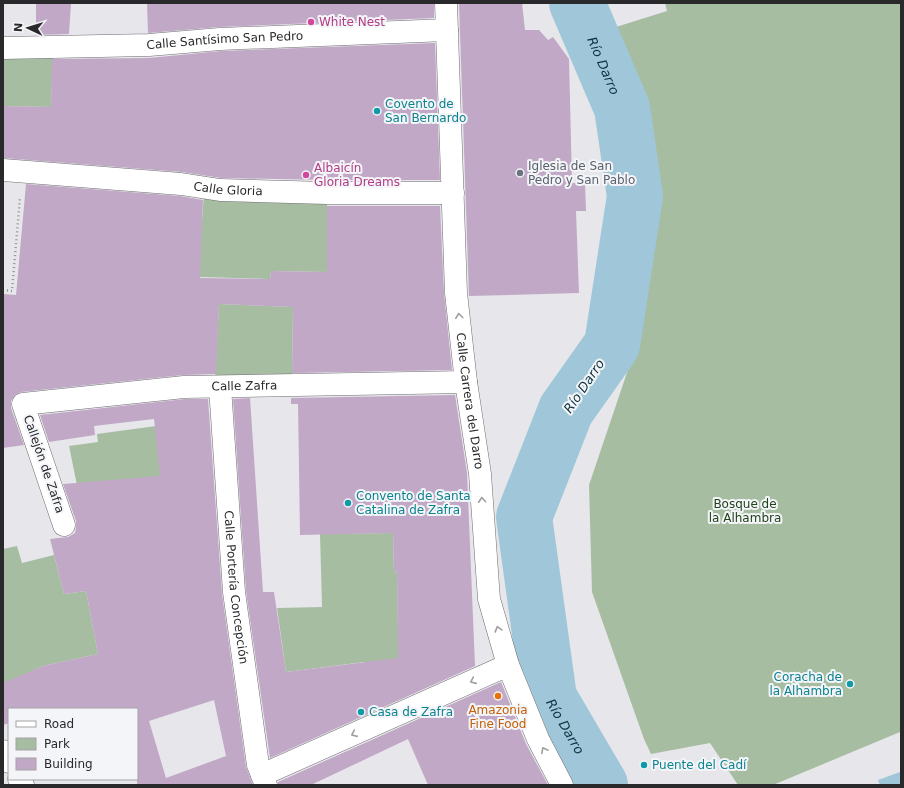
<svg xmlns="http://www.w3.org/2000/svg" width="904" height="788" font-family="'DejaVu Sans',sans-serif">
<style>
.green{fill:#a6bda2}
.water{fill:#9fc7d9}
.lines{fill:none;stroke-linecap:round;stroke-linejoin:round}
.river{stroke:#9fc7d9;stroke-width:56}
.building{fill:#c1a8c6;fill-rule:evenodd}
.minor-casing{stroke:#6d6d71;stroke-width:23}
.path{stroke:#929295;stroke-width:2.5;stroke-dasharray:1 3;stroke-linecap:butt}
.minor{stroke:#fff;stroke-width:22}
.oneway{stroke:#9f9fa0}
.hotel-dot{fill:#d1479c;stroke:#f4f5f8;stroke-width:1.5}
.culture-dot{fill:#0f9aa8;stroke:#f4f5f8;stroke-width:1.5}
.worship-dot{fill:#6b7280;stroke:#f4f5f8;stroke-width:1.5}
.food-dot{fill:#e8710a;stroke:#f4f5f8;stroke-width:1.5}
.labels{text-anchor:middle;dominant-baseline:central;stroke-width:4;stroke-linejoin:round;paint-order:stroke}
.hotel-label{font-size:12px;fill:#b23c85;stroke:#f4f5f8;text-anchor:start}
.street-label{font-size:12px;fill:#29292b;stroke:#f4f5f8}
.culture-label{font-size:12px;fill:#0d838f;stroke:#f4f5f8;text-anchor:start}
.worship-label{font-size:12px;fill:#5b616d;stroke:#f4f5f8;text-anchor:start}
.park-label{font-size:12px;fill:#20431a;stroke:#f4f5f8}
.food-label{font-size:12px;fill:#c56008;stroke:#f4f5f8}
.water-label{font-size:13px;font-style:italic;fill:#0d3240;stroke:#f4f5f8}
</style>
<rect width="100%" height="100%" fill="#e7e7eb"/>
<!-- green -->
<path class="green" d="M 665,3 L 901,3 L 901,734 L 900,732 L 773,785 L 738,785 L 710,743 L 651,754 L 644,739 L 592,592 L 589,485 L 637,343 L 659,193 L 616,27 L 667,11 Z
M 53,51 L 51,107 L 3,106 L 3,52 Z
M 204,193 L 327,198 L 327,272 L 271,271 L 270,279 L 198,277 Z
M 219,304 L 293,307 L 292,379 L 215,379 Z
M 156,426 L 201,479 L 78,490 L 69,446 L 98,442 L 97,434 Z
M 393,533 L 394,571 L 397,572 L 399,687 L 373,698 L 364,662 L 286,672 L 277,608 L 322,607 L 320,534 Z
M 17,546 L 22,563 L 54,555 L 64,594 L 86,591 L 98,654 L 43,666 L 3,684 L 3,549 Z"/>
<!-- water -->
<path class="water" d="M 900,772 L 901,785 L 880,785 L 878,780 Z"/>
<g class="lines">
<!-- river -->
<path class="river" id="s1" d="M 577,3 L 622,108 L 635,196 L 612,345 L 566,410 L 524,517 L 549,698 L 600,785"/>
</g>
<!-- building -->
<path class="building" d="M 36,3 L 71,3 L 69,34 L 36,35 Z
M 147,3 L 434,3 L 434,18 L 219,27 L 148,33 Z
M 459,3 L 522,3 L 525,30 L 539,30 L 548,40 L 553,37 L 569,59 L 572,183 L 585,183 L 586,211 L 576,211 L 579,293 L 469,296 Z
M 435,43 L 440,180 L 327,180 L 221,178 L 182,172 L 3,158 L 3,106 L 51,107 L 52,59 L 149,58 L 221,51 Z
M 26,184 L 180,196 L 203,200 L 200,278 L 270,279 L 271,271 L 327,272 L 327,206 L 440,206 L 444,293 L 452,370 L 292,373 L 293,307 L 219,304 L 216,374 L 183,375 L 21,392 L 15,395 L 11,401 L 11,408 L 24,445 L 3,448 L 3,294 L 16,295 Z
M 455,395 L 467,473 L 475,666 L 270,758 L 246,591 L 233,399 L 250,398 L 263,592 L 274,592 L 286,672 L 398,658 L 397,572 L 394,571 L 393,533 L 300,535 L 298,404 L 291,404 L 291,398 Z
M 185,399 L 208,399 L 222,594 L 246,767 L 253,785 L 137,785 L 137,709 L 9,709 L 9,723 L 3,725 L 3,683 L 43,666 L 98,654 L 86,591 L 64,594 L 50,539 L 68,537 L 75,533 L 76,528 L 76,521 L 63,484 L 160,476 L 154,419 L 94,426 L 95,435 L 49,442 L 40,415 ZM 214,700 L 226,756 L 166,778 L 149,721 Z
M 501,682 L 526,744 L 548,785 L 428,785 L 408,739 L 311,785 L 278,785 L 278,782 Z"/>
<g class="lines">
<defs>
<g id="minor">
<path id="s2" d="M 446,3 L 456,293 L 466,382 L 480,474 L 489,599 L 508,665 L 538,739 L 562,785"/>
<path id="s3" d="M 3,48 L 149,45 L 220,39 L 447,30"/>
<path id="s4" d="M 3,170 L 181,184 L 220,190 L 327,193 L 453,193"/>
<path id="s5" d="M 220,387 L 234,592 L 258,765 L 266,785"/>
<path id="s6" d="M 64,525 L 23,404 L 184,387 L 466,382"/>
<path d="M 3,751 L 9,762"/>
<path d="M 262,775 L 508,665"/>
<path d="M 19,779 L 23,785"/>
</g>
</defs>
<!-- minor casing -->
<use href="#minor" class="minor-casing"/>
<!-- path -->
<path class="path" d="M 3,290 L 12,291 L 20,198"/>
<!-- minor -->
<use href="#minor" class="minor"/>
</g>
<!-- one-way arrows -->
<defs><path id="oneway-chevron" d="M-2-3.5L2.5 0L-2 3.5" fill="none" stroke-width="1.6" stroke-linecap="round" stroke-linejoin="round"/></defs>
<g class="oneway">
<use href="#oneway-chevron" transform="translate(459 316) rotate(-97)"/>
<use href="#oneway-chevron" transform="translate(482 500) rotate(-94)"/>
<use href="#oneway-chevron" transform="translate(498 629) rotate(-106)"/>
<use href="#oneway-chevron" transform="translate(473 681) rotate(156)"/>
<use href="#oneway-chevron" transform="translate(354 734) rotate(156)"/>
<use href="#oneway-chevron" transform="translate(544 750) rotate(-117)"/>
</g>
<!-- markers -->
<g class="hotel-dot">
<circle cx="311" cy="22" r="4"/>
<circle cx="306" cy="175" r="4"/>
</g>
<g class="culture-dot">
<circle cx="377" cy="111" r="4"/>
<circle cx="348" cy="503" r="4"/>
<circle cx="850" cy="684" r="4"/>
<circle cx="361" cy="712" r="4"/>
<circle cx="644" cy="765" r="4"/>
</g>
<circle class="worship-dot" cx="520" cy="173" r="4"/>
<circle class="food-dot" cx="498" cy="696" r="4"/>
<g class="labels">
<!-- hotel labels -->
<g class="hotel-label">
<text x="319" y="22">White Nest</text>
<text x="314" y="168">Albaicín<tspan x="314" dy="14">Gloria Dreams</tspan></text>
</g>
<!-- street labels -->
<g class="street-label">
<text stroke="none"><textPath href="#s3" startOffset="222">Calle Santísimo San Pedro</textPath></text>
<text stroke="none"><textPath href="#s4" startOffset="226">Calle Gloria</textPath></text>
<text stroke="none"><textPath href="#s6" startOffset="350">Calle Zafra</textPath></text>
<text stroke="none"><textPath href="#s2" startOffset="399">Calle Carrera del Darro</textPath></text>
<text transform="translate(44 464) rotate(71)">Callejón de Zafra</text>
<text stroke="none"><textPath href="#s5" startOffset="201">Calle Portería Concepción</textPath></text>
</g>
<!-- culture labels -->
<g class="culture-label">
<text x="385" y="104">Covento de<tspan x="385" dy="14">San Bernardo</tspan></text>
<text x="356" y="496">Convento de Santa<tspan x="356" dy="14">Catalina de Zafra</tspan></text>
<text x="842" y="677" text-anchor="end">Coracha de<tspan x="842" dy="14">la Alhambra</tspan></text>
<text x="369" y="712">Casa de Zafra</text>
<text x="652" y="765">Puente del Cadí</text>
</g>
<!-- worship labels -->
<g class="worship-label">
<text x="528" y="166">Iglesia de San<tspan x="528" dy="14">Pedro y San Pablo</tspan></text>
</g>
<!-- park labels -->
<g class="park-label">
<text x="745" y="504">Bosque de<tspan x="745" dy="14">la Alhambra</tspan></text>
</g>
<!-- food labels -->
<g class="food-label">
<text x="498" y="710">Amazonia<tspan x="498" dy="14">Fine Food</tspan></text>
</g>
<!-- water labels -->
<g class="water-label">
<text stroke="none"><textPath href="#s1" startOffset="68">Río Darro</textPath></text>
<text transform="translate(584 386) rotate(-56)">Río Darro</text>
<text stroke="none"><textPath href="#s1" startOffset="764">Río Darro</textPath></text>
</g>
</g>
<!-- border -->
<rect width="904" height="788" fill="none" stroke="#29292b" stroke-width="8"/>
<!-- legend -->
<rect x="8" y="708" width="130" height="72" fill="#f4f5f8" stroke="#a3a3a6"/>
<rect x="16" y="721" width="20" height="6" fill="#ffffff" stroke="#a3a3a6"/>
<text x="44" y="728" font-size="12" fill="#29292b">Road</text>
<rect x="16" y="738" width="20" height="12" fill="#a6bda2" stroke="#a3a3a6"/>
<text x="44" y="748" font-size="12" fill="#29292b">Park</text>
<rect x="16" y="758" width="20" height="12" fill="#c1a8c6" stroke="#a3a3a6"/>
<text x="44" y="768" font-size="12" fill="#29292b">Building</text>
<!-- north arrow -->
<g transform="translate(28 28) rotate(274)" stroke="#f4f5f8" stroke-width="3" paint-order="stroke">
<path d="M0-3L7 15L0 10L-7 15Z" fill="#29292b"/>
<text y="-6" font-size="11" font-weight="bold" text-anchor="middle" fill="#29292b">N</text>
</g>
</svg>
